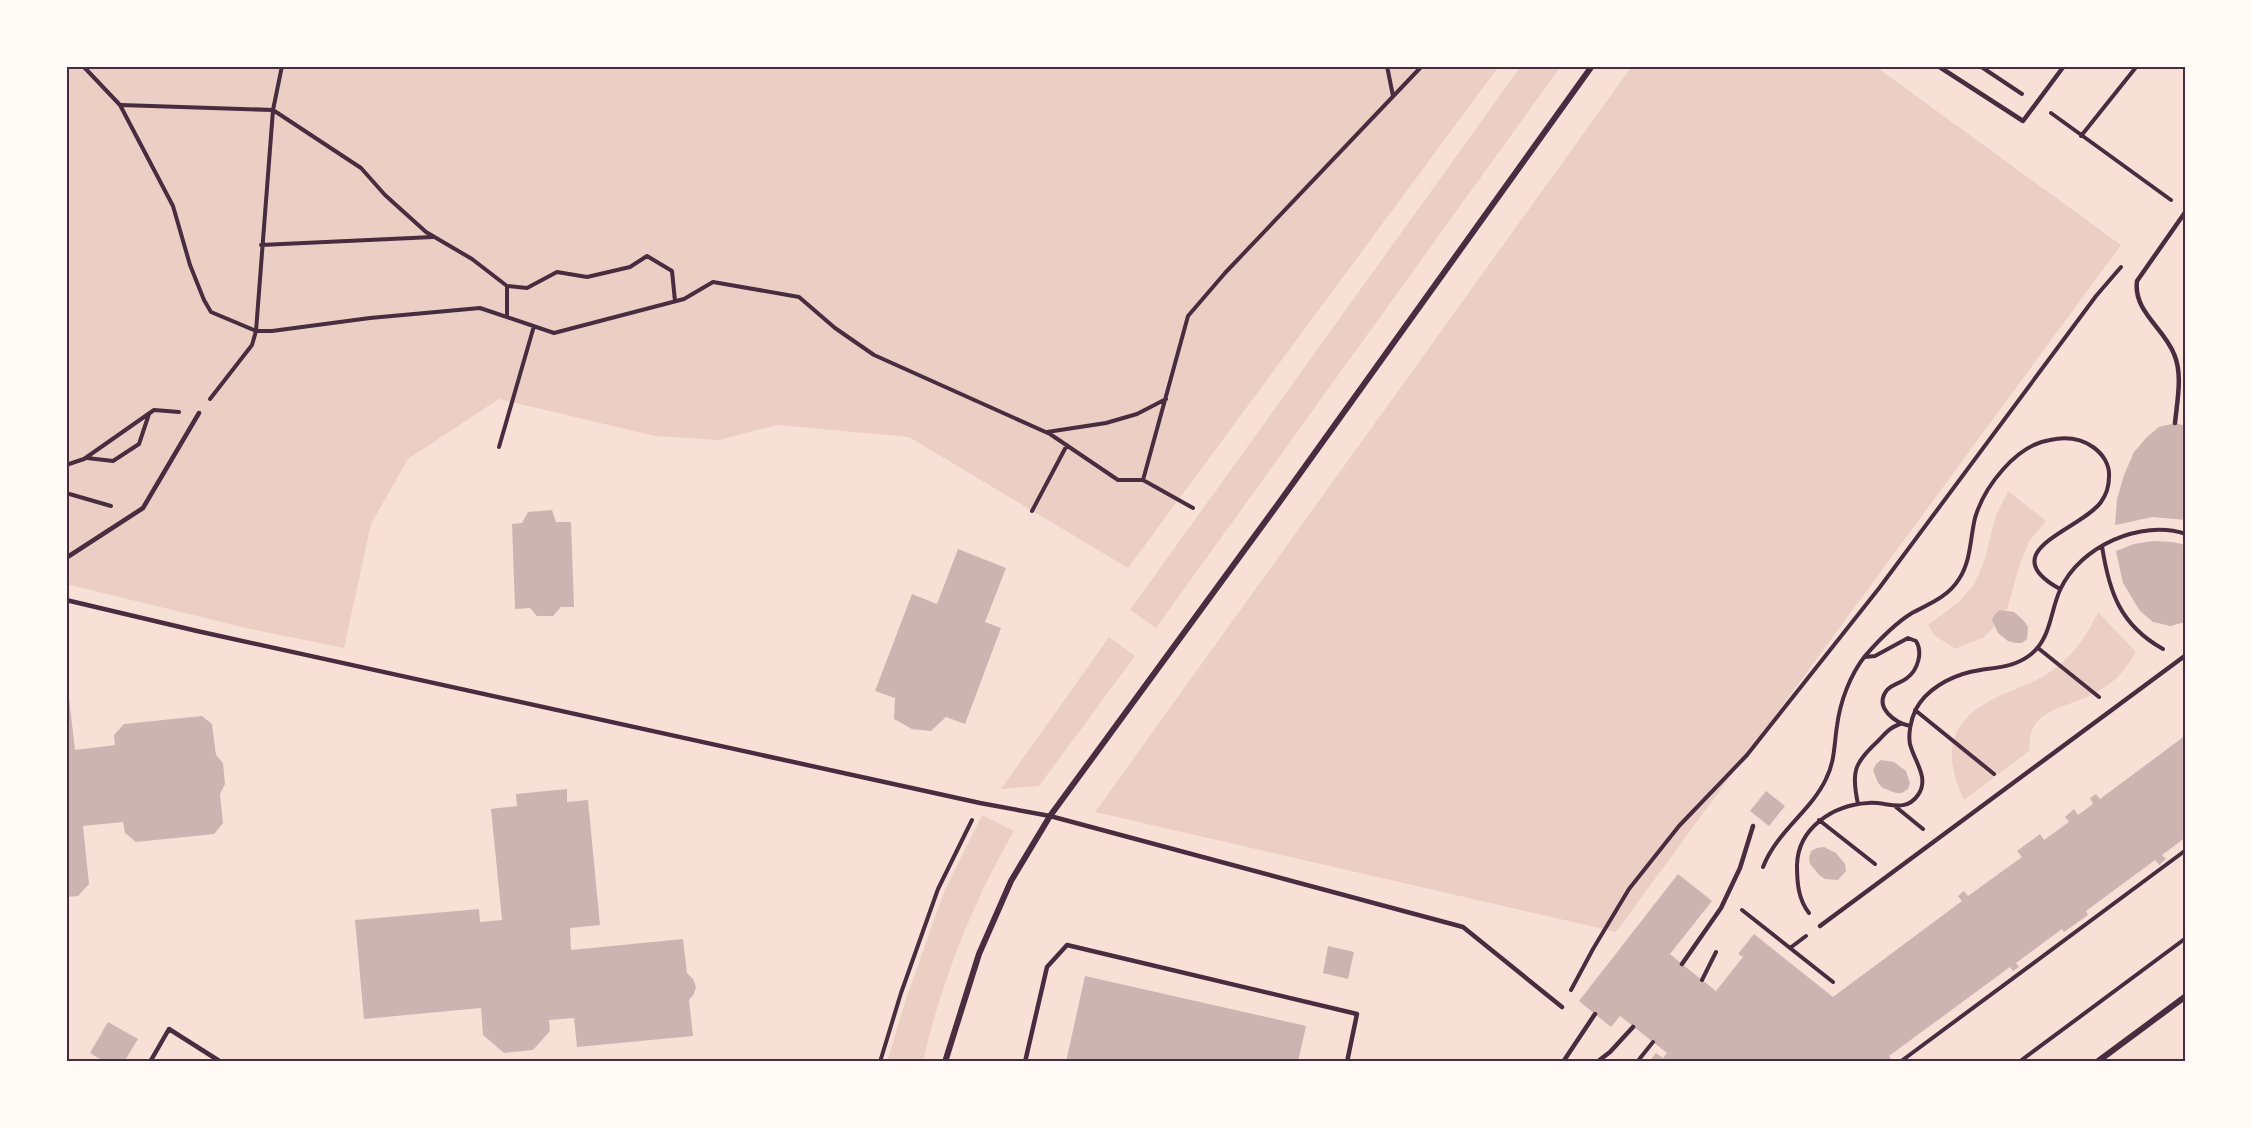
<svg xmlns="http://www.w3.org/2000/svg" width="2252" height="1128" font-family="Overpass,sans-serif">
<style>
.green{fill:#ebcfc5}
.building{fill:#ccb4b1}
.lines{fill:none;stroke-linecap:round;stroke-linejoin:round}
.path{stroke:#4a2c40;stroke-width:4}
.service{stroke:#4a2c40;stroke-width:4.5}
.minor{stroke:#4a2c40;stroke-width:6}
.neatline{fill:none;stroke:#4a2c40;stroke-width:2}
</style>
<rect width="100%" height="100%" fill="#f7e1d7"/>
<!-- green -->
<path class="green" d="M 66,66 L 1499,66 L 1128,568 L 909,437 L 777,425 L 719,440 L 655,436 L 499,399 L 408,459 L 371,524 L 344,648 L 250,629 L 66,584 Z
M 1521,66 L 1561,66 L 1156,628 L 1130,610 Z
M 1632,66 L 1875,66 L 2121,245 L 1616,932 L 1095,812 Z
M 2008,491 L 2046,521 L 2030,540 L 2020,563 L 2007,610 C 1996,610 1992,616 1994,627 L 1984,637 L 1955,649 L 1934,635 L 1928,625 L 1959,602 L 1974,585 L 1984,562 L 1996,515 Z
M 2098,612 L 2136,652 C 2123,674 2112,685 2089,696 C 2070,706 2039,708 2031,733 C 2030,738 2030,746 2029,751 L 1964,800 C 1945,760 1945,725 1988,702 C 2008,690 2031,685 2050,672 C 2072,657 2087,636 2098,612 Z
M 1109,637 L 1135,656 L 1039,786 L 1001,789 Z
M 982,815 L 1014,831 C 973,901 941,983 923,1062 L 887,1062 L 907,996 L 944,892 Z"/>
<!-- building -->
<path class="building" d="M 2175,423 L 2186,426 L 2186,520 L 2153,517 L 2115,525 L 2117,499 L 2124,475 L 2134,452 L 2147,437 L 2159,427 Z
M 552,510 L 556,522 L 571,522 L 574,607 L 561,607 L 553,616 L 537,616 L 530,608 L 515,609 L 512,524 L 522,523 L 528,512 Z
M 2153,541 L 2172,542 L 2186,545 L 2186,622 L 2170,626 L 2153,622 L 2140,611 L 2123,583 L 2116,551 L 2134,544 Z
M 958,549 L 1006,568 L 985,622 L 1001,628 L 965,724 L 946,717 L 931,731 L 912,729 L 894,719 L 895,698 L 875,691 L 912,594 L 937,604 Z
M 2000,610 L 2014,612 L 2024,621 L 2028,627 L 2027,639 L 2022,643 L 2015,643 L 2008,641 L 1998,633 L 1992,620 L 1995,614 Z
M 66,687 L 68,689 L 75,750 L 115,745 L 114,735 L 124,724 L 202,716 L 212,724 L 216,755 L 223,763 L 225,784 L 220,794 L 223,823 L 214,834 L 136,842 L 125,833 L 123,822 L 83,826 L 89,884 L 78,896 L 66,897 Z
M 2186,735 L 2186,837 L 2162,855 L 2166,859 L 2159,865 L 2155,860 L 2086,911 L 2088,915 L 2064,932 L 2062,929 L 2016,963 L 2019,967 L 2013,971 L 2010,967 L 1889,1056 L 1893,1062 L 1649,1062 L 1656,1053 L 1663,1058 L 1667,1053 L 1620,1016 L 1611,1027 L 1579,1001 L 1678,874 L 1712,901 L 1670,954 L 1682,964 L 1716,991 L 1743,957 L 1738,954 L 1754,934 L 1833,997 L 1962,901 L 1958,896 L 1964,891 L 1968,896 L 2022,857 L 2017,851 L 2040,834 L 2044,840 L 2069,822 L 2065,817 L 2074,809 L 2078,815 L 2093,804 L 2090,798 L 2096,794 L 2100,799 Z
M 1881,760 L 1894,762 L 1906,771 L 1910,783 L 1908,789 L 1902,793 L 1896,793 L 1883,788 L 1878,783 L 1873,770 L 1876,764 Z
M 567,789 L 567,802 L 588,800 L 600,925 L 570,928 L 571,950 L 683,939 L 687,973 L 693,979 L 696,987 L 694,994 L 689,1000 L 693,1036 L 577,1047 L 574,1018 L 549,1020 L 550,1031 L 533,1050 L 504,1053 L 483,1035 L 481,1008 L 364,1019 L 355,920 L 479,909 L 480,922 L 502,920 L 491,809 L 517,806 L 516,794 Z
M 1766,791 L 1785,806 L 1769,826 L 1750,811 Z
M 1824,847 L 1836,853 L 1845,864 L 1846,871 L 1838,880 L 1825,879 L 1819,875 L 1810,864 L 1809,858 L 1811,851 L 1817,848 Z
M 1328,946 L 1354,952 L 1348,979 L 1323,973 Z
M 1085,976 L 1306,1026 L 1298,1062 L 1066,1062 Z
M 108,1022 L 138,1039 L 124,1062 L 105,1062 L 90,1053 Z"/>
<g class="lines">
<!-- path -->
<path class="path" d="M 83,66 L 120,105 L 173,206 L 190,265 L 204,300 L 211,312 L 256,331 L 272,331 L 370,318 L 480,308 L 554,333 L 684,299 L 713,282 L 799,297 L 835,328 L 874,355 L 1050,434 L 1118,480 L 1143,480 L 1193,508
M 1387,66 L 1393,96
M 1980,66 L 2022,94
M 121,105 L 273,110 L 361,168 L 385,195 L 426,232 L 472,259 L 507,286 L 527,288 L 557,272 L 587,277 L 630,267 L 647,256 L 672,271 L 675,301
M 2051,113 L 2171,200
M 2081,136 L 2137,66
M 261,245 L 433,237
M 507,317 L 507,286
M 210,399 L 252,345 L 256,331 L 273,110 L 282,66
M 1047,432 L 1106,423 L 1137,414 L 1166,399
M 499,447 L 534,326
M 87,458 L 113,461 L 139,444 L 149,414
M 66,465 L 84,459 L 154,410 L 179,412
M 1143,480 L 1188,316 L 1225,273 L 1422,66
M 66,493 L 111,506
M 1032,511 L 1067,445
M 2102,546 C 2109,592 2120,625 2163,649
M 2038,648 L 2099,697
M 1865,657 L 1875,656 L 1908,638 L 1916,641 C 1923,652 1918,670 1907,678 C 1901,683 1892,684 1887,690 C 1873,708 1896,723 1910,726
M 1915,710 L 1994,774
M 1858,804 C 1851,772 1854,763 1878,741 C 1886,733 1889,728 1900,724
M 1896,807 L 1923,829
M 1819,820 L 1875,864
M 1763,867 C 1777,831 1811,811 1826,779 C 1835,761 1834,745 1837,726 C 1840,702 1850,675 1865,656 C 1879,640 1894,624 1912,613 C 1929,604 1948,597 1959,579 C 1971,561 1970,539 1975,518 C 1984,487 2016,445 2050,440 C 2064,437 2080,438 2093,447 C 2103,454 2110,465 2109,477 C 2109,485 2106,495 2101,502 C 2081,530 1991,551 2060,589
M 1742,910 L 1833,982
M 1809,913 C 1798,899 1797,882 1797,865 C 1798,828 1833,805 1868,803 C 1886,801 1905,814 1918,795 C 1930,778 1914,761 1910,744 C 1908,734 1911,719 1916,709 C 1926,690 1949,677 1970,672 C 1992,667 2012,669 2030,655 C 2051,639 2050,612 2060,590 C 2080,546 2141,519 2186,534
M 1790,948 L 1806,936
M 1702,980 L 1716,952
M 1571,990 L 1593,949 L 1629,889 L 1679,826 L 1747,755 L 1880,587 L 2096,296 L 2121,267
M 880,1062 L 901,993 L 938,889 L 972,820
M 1637,1062 L 1653,1042
M 1900,1062 L 2186,850
M 2019,1062 L 2186,938"/>
<!-- service -->
<path class="service" d="M 1938,66 L 2023,121 L 2064,66
M 2175,423 C 2177,402 2183,374 2174,354 C 2164,328 2133,311 2137,281 L 2186,211
M 66,558 L 143,508 L 199,413
M 66,600 L 197,631 L 980,803 L 1050,816 L 1463,927 L 1562,1007
M 1820,926 L 2186,655
M 1682,964 L 1721,908 L 1740,868 L 1753,826
M 150,1062 L 169,1029 L 221,1062
M 1025,1062 L 1047,967 L 1067,945 L 1357,1014 L 1347,1062
M 1563,1062 L 1595,1014
M 1597,1062 L 1610,1052 L 1633,1027"/>
<!-- minor -->
<path class="minor" d="M 945,1062 L 979,954 L 1011,881 L 1050,816 L 1281,500 L 1592,66
M 2097,1062 L 2186,996"/>
</g>
<!-- border -->
<rect width="2252" height="1128" fill="none" stroke="#fffaf5" stroke-width="135"/>
<rect x="68" y="68" width="2116" height="992" class="neatline"/>
</svg>
